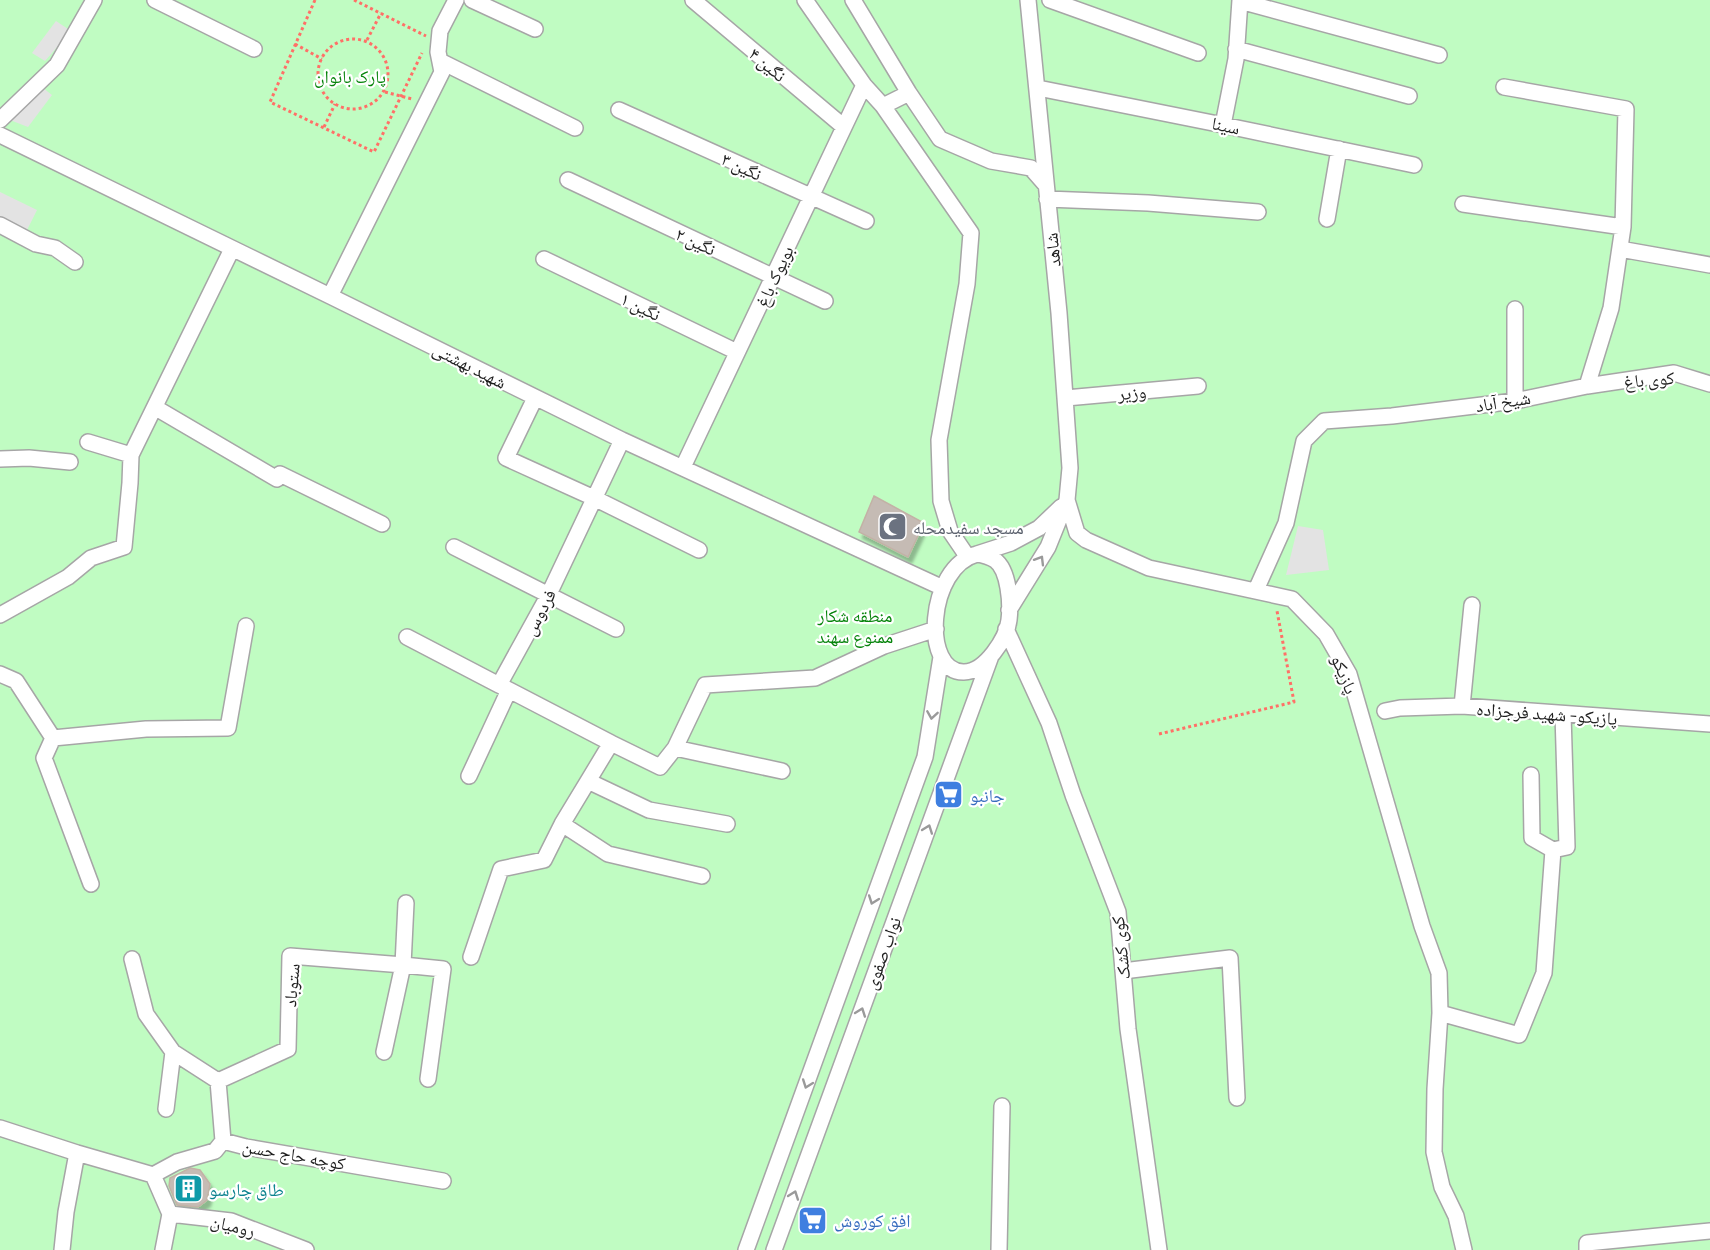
<svg xmlns="http://www.w3.org/2000/svg" width="1710" height="1250" font-family="Barlow,'Noto Naskh Arabic',sans-serif">
<style>
.park{fill:#c0fcc2}
.parking{fill:#e3e3e3}
.building{fill:#c5bbb4;stroke:#c3b2a6;stroke-width:1.5;filter:url(#shadow)}
.lines{fill:none;stroke-linecap:round;stroke-linejoin:round}
.minor-casing{stroke:#a6a6a6;stroke-width:18}
.path{stroke:#ff7067;stroke-width:3;stroke-dasharray:3 3;stroke-linecap:butt}
.minor{stroke:#fff;stroke-width:15}
.oneway{stroke:#9a9a9a}
.labels{text-anchor:middle;dominant-baseline:central;stroke-width:4.5;stroke-linejoin:round;paint-order:stroke}
.street-label{font-size:18px;fill:#1f1f1f;stroke:#fff}
.park-label{font-size:18px;fill:#06840b;stroke:#fff}
.worship-label{font-size:18px;fill:#5b616d;stroke:#fff;text-anchor:start}
.shop-label{font-size:18px;fill:#366cbe;stroke:#fff;text-anchor:start}
.culture-label{font-size:18px;fill:#0d838f;stroke:#fff;text-anchor:start}
</style>
<defs>
<filter id="shadow"><feDropShadow dx="3.5" dy="6" stdDeviation="1.5" flood-color="#0004"/></filter>
</defs>
<rect width="100%" height="100%" fill="#f0ece5"/>
<!-- park -->
<path class="park" d="M 0,0 L 1710,0 L 1710,1250 L 0,1250 Z"/>
<!-- parking -->
<path class="parking" d="M 56,21 L 71,31 L 45,61 L 32,53 Z
M 43,88 L 52,95 L 28,127 L 10,120 Z
M 0,192 L 37,210 L 24,236 L 0,225 Z
M 1298,526 L 1323,530 L 1329,570 L 1286,575 Z"/>
<!-- building -->
<path class="building" d="M 874,496 L 924,523 L 908,557 L 859,532 Z
M 190,1168 L 200,1170 L 210,1184 L 207,1200 L 198,1207 L 177,1205 L 169,1186 L 170,1178 Z"/>
<g class="lines">
<defs>
<path id="minor" d="M 155,0 L 254,49
M 472,0 L 535,29
M 693,0 L 844,127
M 805,0 L 864,85 L 883,106 L 971,233 L 967,284 L 939,440 L 941,501 L 950,531 L 967,556
M 853,0 L 909,93 L 940,139 L 991,161 L 1031,168 L 1045,184
M 1050,0 L 1198,53
M 1240,1 L 1439,55
M 1236,49 L 1409,96
M 442,62 L 575,128
M 1038,88 L 1223,125 L 1414,165
M 883,106 L 909,93
M 619,110 L 866,221
M 0,120 L 57,65 L 94,0
M 1223,125 L 1236,59 L 1240,0
M 0,135 L 330,296 L 622,440 L 943,588
M 568,180 L 825,301
M 1047,199 L 1148,203 L 1258,212
M 1463,204 L 1623,227
M 1327,219 L 1339,149
M 0,225 L 36,244 L 55,248 L 75,262
M 1620,249 L 1710,265
M 544,259 L 737,352
M 330,296 L 442,72 L 438,52 L 440,31 L 456,0
M 1587,386 L 1674,373 L 1710,384
M 535,398 L 506,458 L 594,498 L 699,550
M 1066,398 L 1198,386
M 1515,401 L 1515,309
M 156,408 L 277,479 L 280,474 L 382,524
M 88,442 L 131,455
M 0,459 L 29,458 L 70,462
M 683,467 L 864,85
M 1067,500 L 1077,533 L 1086,540 L 1149,568 L 1292,599 L 1326,634 L 1349,674 L 1422,926 L 1439,973 L 1440,1013
M 454,547 L 616,629
M 977,554 C 982,555 990,557 995,560 C 1009,570 1011,604 1009,620 C 1007,638 985,672 964,672 C 921,673 927,567 977,554 Z
M 977,554 L 1011,543 L 1039,528 L 1061,507
M 1256,590 L 1286,523 L 1304,441 L 1324,421 L 1392,416 L 1515,401 L 1587,386 L 1611,308 L 1623,227 L 1626,109 L 1504,87
M 1009,610 L 1048,547 L 1067,500 L 1070,468 L 1059,313 L 1028,0
M 0,615 L 68,577 L 91,558 L 124,547 L 130,483 L 131,455 L 232,249
M 1006,629 L 1049,723 L 1073,795 L 1118,912 L 1128,1029 L 1159,1250
M 407,637 L 499,685
M 0,674 L 16,681 L 53,738 L 146,729 L 228,728 L 246,626
M 1462,706 L 1472,605
M 1385,711 L 1400,708 L 1462,706 L 1710,724
M 53,738 L 44,758 L 91,884
M 611,743 L 660,767 L 675,748 L 705,685 L 815,678 L 884,646 L 936,629
M 675,748 L 782,771
M 469,776 L 509,690 L 499,685 L 548,596 L 622,440
M 588,781 L 649,810 L 727,824
M 562,824 L 608,854 L 702,876
M 1553,850 L 1567,847 L 1563,714
M 471,957 L 501,869 L 544,860 L 562,824 L 611,743 L 509,690
M 132,959 L 146,1014 L 173,1052 L 218,1081
M 1123,971 L 1230,958 L 1237,1098
M 384,1052 L 403,965 L 443,969 L 428,1079
M 166,1109 L 173,1052
M 0,1128 L 77,1153 L 153,1175 L 170,1214 L 231,1221 L 306,1250
M 223,1141 L 218,1081 L 288,1049 L 290,956 L 403,965 L 406,903
M 153,1175 L 177,1162 L 215,1151 L 223,1141 L 246,1147 L 443,1181
M 62,1250 L 66,1212 L 77,1153
M 163,1250 L 170,1214
M 746,1250 L 925,757 L 941,657
M 774,1250 L 991,656
M 999,1250 L 1002,1106
M 1464,1250 L 1456,1216 L 1442,1187 L 1434,1152 L 1435,1089 L 1440,1013 L 1519,1035 L 1544,973 L 1553,850 L 1532,838 L 1531,775
M 1587,1250 L 1587,1243 L 1710,1231"/>
</defs>
<!-- minor casing -->
<use href="#minor" class="minor-casing"/>
<!-- path -->
<path class="path" d="M 315,0 L 270,102 L 374,152 L 422,53
M 354,0 L 426,36
M318 74a35 35 0 1 1 70 0a35 35 0 1 1-70 0Z
M 367,40 L 381,13
M 295,44 L 322,59
M 385,92 L 412,99
M 324,127 L 335,104
M 1159,734 L 1294,702 L 1277,611"/>
<!-- minor -->
<use href="#minor" class="minor"/>
</g>
<!-- one-way arrows -->
<defs><path id="oneway-chevron" d="M-2-3.5L2.5 0L-2 3.5" fill="none" stroke-width="1.6" stroke-linecap="round" stroke-linejoin="round" transform="scale(1.5)"/></defs>
<g class="oneway">
<use href="#oneway-chevron" transform="translate(1040 560) rotate(-59)"/>
<use href="#oneway-chevron" transform="translate(932 715) rotate(99)"/>
<use href="#oneway-chevron" transform="translate(928 829) rotate(-70)"/>
<use href="#oneway-chevron" transform="translate(873 900) rotate(110)"/>
<use href="#oneway-chevron" transform="translate(861 1012) rotate(-70)"/>
<use href="#oneway-chevron" transform="translate(807 1084) rotate(110)"/>
<use href="#oneway-chevron" transform="translate(794 1195) rotate(-70)"/>
</g>
<!-- icons -->
<defs>
<symbol id="mosque-square" viewBox="-11 -11 22 22"><rect x="-9" y="-9" width="18" height="18" rx="4" fill="#6b7280" stroke="#fff"/><path d="M3.5-4.9A6 6 0 1 0 3.5 4.9A5 5 0 1 1 3.5-4.9Z" fill="#fff"/></symbol>
<symbol id="supermarket-square" viewBox="-11 -11 22 22"><rect x="-9" y="-9" width="18" height="18" rx="4" fill="#3f7fe0" stroke="#fff"/><path d="M-6-5.5h2.5l.6 2H6L4.5 2H-2.5L-4.4-4H-6ZM-1.5 3.2a1.3 1.3 0 1 0 .1 0ZM3 3.2a1.3 1.3 0 1 0 .1 0Z" fill="#fff"/></symbol>
<symbol id="building-square" viewBox="-11 -11 22 22"><rect x="-9" y="-9" width="18" height="18" rx="4" fill="#0f9aa8" stroke="#fff"/><path d="M-4-6H4V6H1V3H-1V6H-4ZM-2.5-4.3h1.7v1.8h-1.7ZM.8-4.3h1.7v1.8H.8ZM-2.5-1h1.7V.8h-1.7ZM.8-1h1.7V.8H.8Z" fill="#fff"/></symbol>
</defs>
<g fill-rule="evenodd">
<use href="#mosque-square" x="876" y="510" width="33" height="33"/>
<use href="#supermarket-square" x="932" y="778" width="33" height="33"/>
<use href="#building-square" x="172" y="1172" width="33" height="33"/>
<use href="#supermarket-square" x="796" y="1204" width="33" height="33"/>
</g>
<g class="labels">
<!-- street labels -->
<g class="street-label">
<text transform="translate(768 64) rotate(40)">نگین ۴</text>
<text transform="translate(1226 125) rotate(12)">سینا</text>
<text transform="translate(742 166) rotate(25)">نگین ۳</text>
<text transform="translate(696 241) rotate(25)">نگین ۲</text>
<text transform="translate(1052 250) rotate(-96)">شاهد</text>
<text transform="translate(774 276) rotate(-65)">بویوک باغ</text>
<text transform="translate(641 306) rotate(26)">نگین ۱</text>
<text transform="translate(470 365) rotate(27)">شهید بهشتی</text>
<text transform="translate(1649 379) rotate(-5)">کوی باغ</text>
<text transform="translate(1132 392) rotate(-5)">وزیر</text>
<text transform="translate(1503 401) rotate(-9)">شیخ آباد</text>
<text transform="translate(539 612) rotate(-62)">فردوس</text>
<text transform="translate(1345 674) rotate(67)">پازیکو</text>
<text transform="translate(1547 713) rotate(4)">پازیکو- شهید فرجزاده</text>
<text transform="translate(1120 948) rotate(-96)">کوی کشک</text>
<text transform="translate(882 953) rotate(-70)">نواب صفوی</text>
<text transform="translate(291 985) rotate(-85)">ستوباد</text>
<text transform="translate(294 1154) rotate(10)">کوچه حاج حسن</text>
<text transform="translate(233 1225) rotate(14)">رومیان</text>
</g>
<!-- park labels -->
<g class="park-label">
<text x="350" y="76">پارک بانوان</text>
<text x="855" y="615">منطقه شکار<tspan x="855" dy="21">ممنوع سهند</tspan></text>
</g>
<!-- worship labels -->
<g class="worship-label">
<text x="913" y="527">مسجد سفیدمحله</text>
</g>
<!-- shop labels -->
<g class="shop-label">
<text x="970" y="795">جانبو</text>
<text x="834" y="1220">افق کوروش</text>
</g>
<!-- culture labels -->
<g class="culture-label">
<text x="209" y="1189">طاق چارسو</text>
</g>
</g>
</svg>
